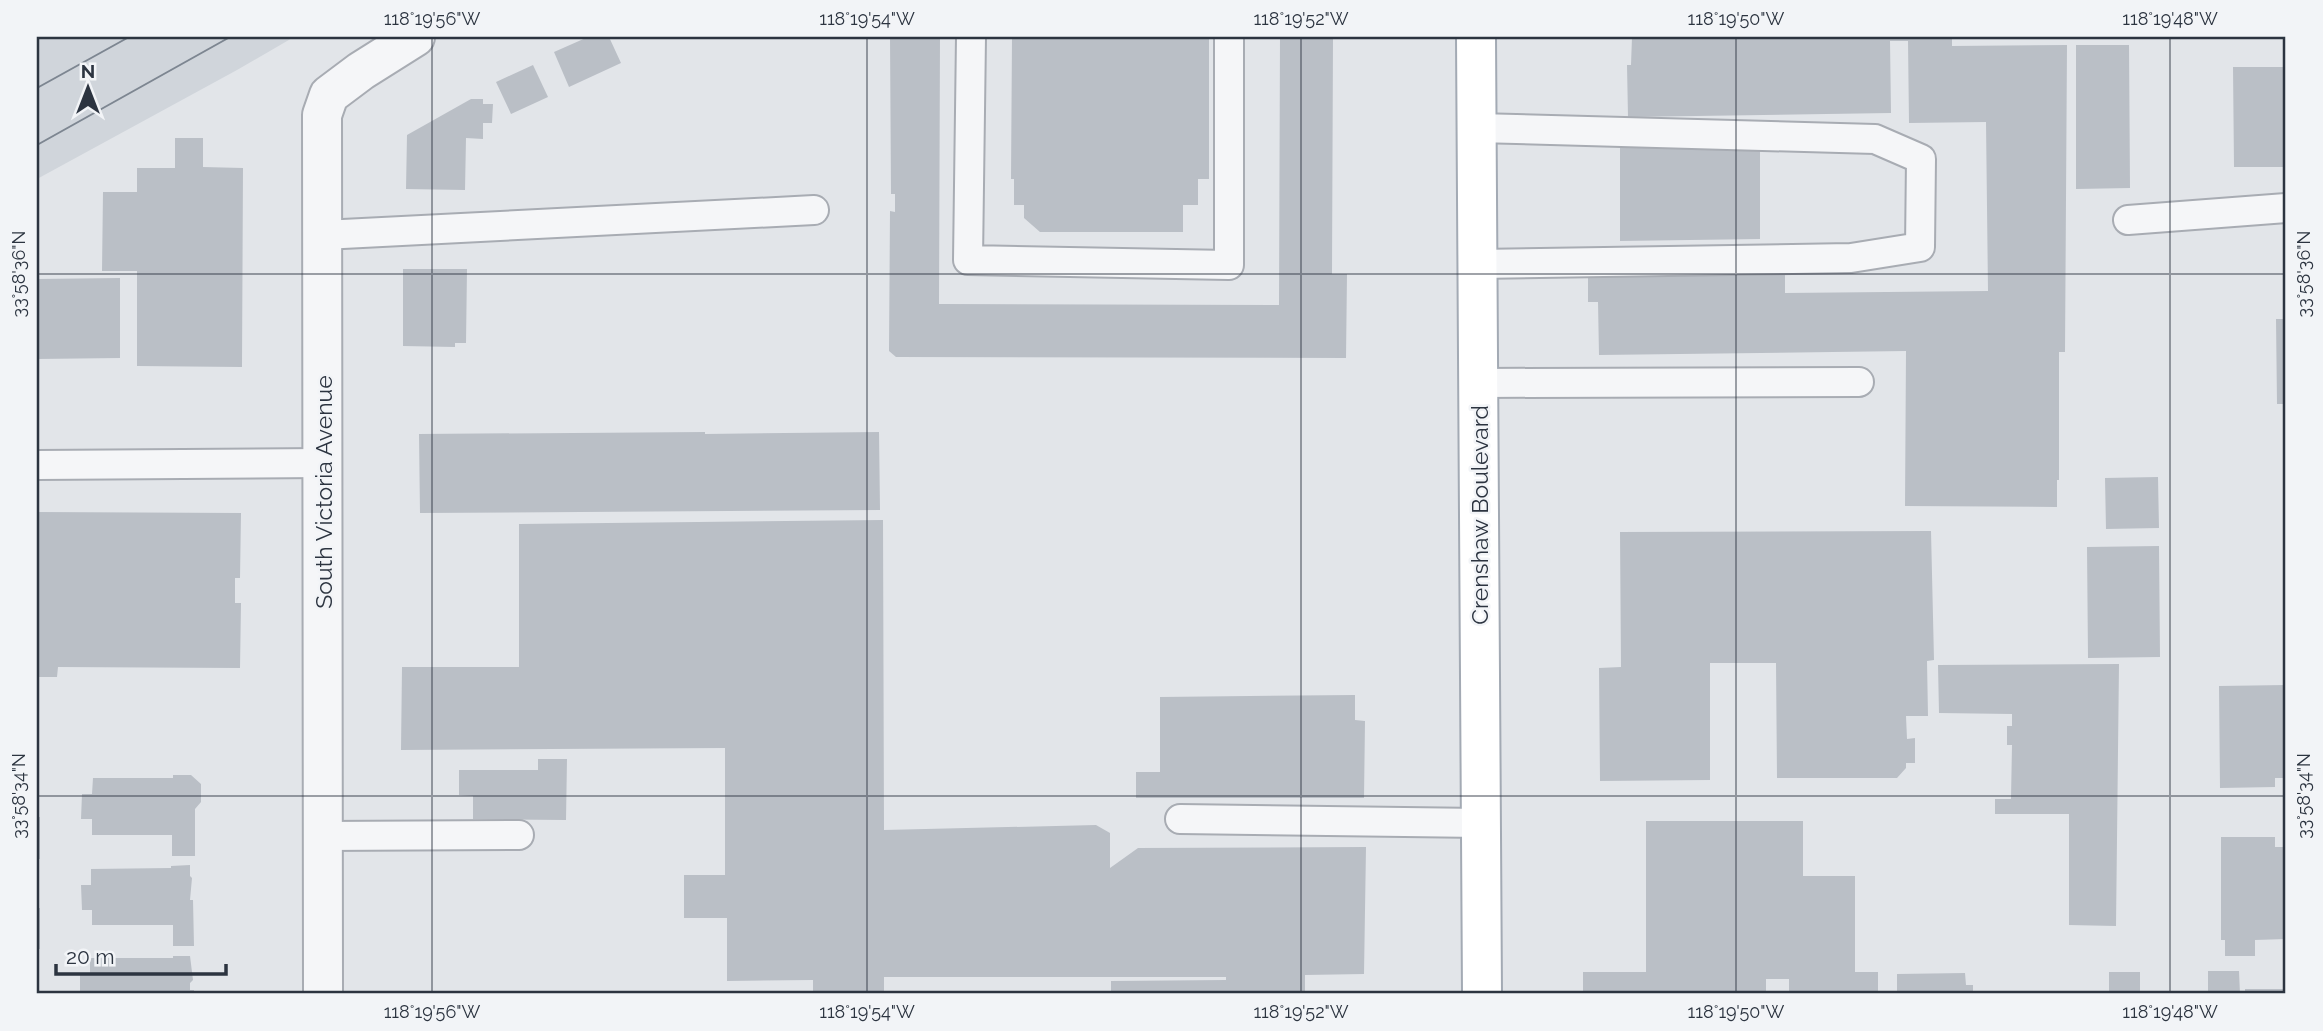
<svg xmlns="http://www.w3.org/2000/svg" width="2323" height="1031" font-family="Raleway,sans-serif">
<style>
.built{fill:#d0d5db}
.building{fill:#babfc6}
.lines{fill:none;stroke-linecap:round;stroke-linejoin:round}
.lane-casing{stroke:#a8acb3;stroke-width:32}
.street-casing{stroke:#a8acb3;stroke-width:42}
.primary-casing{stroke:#a3aab4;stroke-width:42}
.lane{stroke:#f5f6f8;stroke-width:28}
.street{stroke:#f5f6f8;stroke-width:38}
.primary{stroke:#fff;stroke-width:38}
.tram{stroke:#7d8691;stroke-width:2}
.ticks{fill:none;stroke:#2c3440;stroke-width:2;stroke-opacity:0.45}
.labels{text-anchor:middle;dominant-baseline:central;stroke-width:5;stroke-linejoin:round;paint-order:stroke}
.street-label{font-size:23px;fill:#2c3440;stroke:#f2f4f7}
.neatline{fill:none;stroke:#2c3440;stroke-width:2.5}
.ticks-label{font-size:18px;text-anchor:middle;fill:#2c3440}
</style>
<rect width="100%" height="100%" fill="#e2e5e9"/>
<!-- built -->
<path class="built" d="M 43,37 L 294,37 L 237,70 L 37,179 L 37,40 Z"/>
<!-- building -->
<path class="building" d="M 588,37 L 609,37 L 621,63 L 569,87 L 554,52 Z
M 890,37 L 940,37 L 939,304 L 1279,305 L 1280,37 L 1333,37 L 1332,274 L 1347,274 L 1346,358 L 896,357 L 889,351 L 890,211 L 895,212 L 895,194 L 891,194 Z
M 1012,37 L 1209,37 L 1209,179 L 1198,179 L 1198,205 L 1183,205 L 1183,232 L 1040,232 L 1024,218 L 1024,205 L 1014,205 L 1014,179 L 1011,179 Z
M 1632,37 L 1952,37 L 1952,46 L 2067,45 L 2065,352 L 2059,352 L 2059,480 L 2057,480 L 2057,507 L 1905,506 L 1906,351 L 1599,355 L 1598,302 L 1588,302 L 1588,271 L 1785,269 L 1785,293 L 1988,291 L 1986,122 L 1909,123 L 1908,41 L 1890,41 L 1891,113 L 1628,117 L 1627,65 L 1631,65 Z
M 2076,45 L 2129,45 L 2130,188 L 2076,189 Z
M 533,65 L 548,97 L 511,114 L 496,82 Z
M 2233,67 L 2286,67 L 2286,167 L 2234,167 Z
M 471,99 L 483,99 L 483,104 L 493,104 L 492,123 L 483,123 L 483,139 L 466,138 L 465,190 L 406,189 L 407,135 Z
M 175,138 L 203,138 L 203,167 L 243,168 L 242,367 L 137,366 L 137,271 L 102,271 L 103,192 L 137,192 L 137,168 L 175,168 Z
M 1760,145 L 1760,239 L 1620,241 L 1620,147 Z
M 403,269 L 467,269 L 466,343 L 455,343 L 455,347 L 403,346 Z
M 120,278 L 120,358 L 37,359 L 37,279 Z
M 2276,319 L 2286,319 L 2286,404 L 2277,404 Z
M 705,432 L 705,434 L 879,432 L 880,510 L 420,513 L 419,434 Z
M 2158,477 L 2159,528 L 2106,529 L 2105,478 Z
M 37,512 L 241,513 L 240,578 L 235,578 L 235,603 L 241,603 L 240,668 L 58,667 L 57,677 L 37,677 Z
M 883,520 L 884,830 L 1096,825 L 1110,833 L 1110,868 L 1138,848 L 1366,847 L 1364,974 L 1305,975 L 1305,994 L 1111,994 L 1111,981 L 1226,980 L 1226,977 L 884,977 L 884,994 L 813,994 L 813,980 L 727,981 L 727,918 L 684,918 L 684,875 L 725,875 L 725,748 L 401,750 L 402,667 L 519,667 L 519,524 Z
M 1931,531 L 1934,660 L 1927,661 L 1928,716 L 1906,716 L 1907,739 L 1915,738 L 1915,763 L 1906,763 L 1906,768 L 1897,778 L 1777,778 L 1776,663 L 1710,663 L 1710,780 L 1600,781 L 1599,668 L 1621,667 L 1620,532 Z
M 2159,546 L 2160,657 L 2088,658 L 2087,547 Z
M 2119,664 L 2116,926 L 2069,925 L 2069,814 L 1995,814 L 1995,799 L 2011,799 L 2012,745 L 2007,745 L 2007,726 L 2012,726 L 2012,714 L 1939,713 L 1938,665 Z
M 2286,685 L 2286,778 L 2275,778 L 2275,787 L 2220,788 L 2219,686 Z
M 1355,695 L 1355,720 L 1365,721 L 1364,798 L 1136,798 L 1136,772 L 1160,772 L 1160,697 Z
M 538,759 L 567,759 L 566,820 L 473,819 L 473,796 L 459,795 L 459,770 L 538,770 Z
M 173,775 L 191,775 L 201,784 L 201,802 L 195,809 L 195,856 L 172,856 L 172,835 L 92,835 L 92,819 L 81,819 L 82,794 L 92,794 L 93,778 L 173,778 Z
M 37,817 L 40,817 L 40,859 L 37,859 Z
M 1646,821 L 1803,821 L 1803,876 L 1855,876 L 1855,972 L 1878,972 L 1878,994 L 1789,994 L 1789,979 L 1766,979 L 1766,994 L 1583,994 L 1583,972 L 1646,972 Z
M 2221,837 L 2275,837 L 2275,847 L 2286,847 L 2286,939 L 2255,940 L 2255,956 L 2225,956 L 2225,940 L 2221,940 Z
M 190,865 L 190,876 L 192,878 L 190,900 L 193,900 L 194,946 L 173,946 L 173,925 L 92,925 L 92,910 L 82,910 L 81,885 L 91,885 L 91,869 L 171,868 L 171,866 Z
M 37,908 L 40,908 L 40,949 L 37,949 Z
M 173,956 L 190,956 L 193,980 L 190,983 L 190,990 L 194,990 L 194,994 L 80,994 L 80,974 L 90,974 L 90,958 L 173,958 Z
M 2208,971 L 2239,971 L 2240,994 L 2208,994 Z
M 2109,972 L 2140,972 L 2140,994 L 2109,994 Z
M 1965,973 L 1966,985 L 1973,985 L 1973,994 L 1897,994 L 1897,974 Z
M 2245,989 L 2286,989 L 2286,994 L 2245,994 Z"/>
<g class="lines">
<defs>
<path id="lane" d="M 971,37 L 968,260 L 1229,265 L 1229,37
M 1477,128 L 1875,139 L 1921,159 L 1920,247 L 1851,258 L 1478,264
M 2128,220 L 2286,208
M 323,235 L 814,210
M 1478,383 L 1859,382
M 37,465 L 323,463
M 1180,819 L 1481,823
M 323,836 L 519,835"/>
<path id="street" d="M 323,994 L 322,115 L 329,95 L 361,71 L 415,37"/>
<path id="primary" d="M 1476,37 L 1482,994"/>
</defs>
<!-- lane casing -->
<use href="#lane" class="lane-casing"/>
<!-- street casing -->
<use href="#street" class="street-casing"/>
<!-- primary casing -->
<use href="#primary" class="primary-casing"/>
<!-- lane -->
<use href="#lane" class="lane"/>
<!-- street -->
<use href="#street" class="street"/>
<!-- primary -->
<use href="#primary" class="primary"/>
<!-- tram -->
<path class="tram" d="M 37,88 L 129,37
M 37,145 L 230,37"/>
</g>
<!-- ticks -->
<path class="ticks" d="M 432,37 L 432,994M 867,37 L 867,994M 1301,37 L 1301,994M 1736,37 L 1736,994M 2170,37 L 2170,994M 37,274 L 2286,274M 37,796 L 2286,796"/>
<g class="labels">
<!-- street labels -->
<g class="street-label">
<text transform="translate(323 492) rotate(-90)">South Victoria Avenue</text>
<text transform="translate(1479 515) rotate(-90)">Crenshaw Boulevard</text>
</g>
</g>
<!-- border -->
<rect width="2323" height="1031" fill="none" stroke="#f2f4f7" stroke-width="77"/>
<!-- north arrow -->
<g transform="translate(88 88)" stroke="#f2f4f7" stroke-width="5" paint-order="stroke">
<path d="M0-5L12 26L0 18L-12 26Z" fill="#2c3440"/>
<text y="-10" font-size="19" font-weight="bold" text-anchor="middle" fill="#2c3440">N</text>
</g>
<!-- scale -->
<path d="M56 964v10h170v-10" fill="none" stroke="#2c3440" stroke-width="3.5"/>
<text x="66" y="964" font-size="21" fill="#2c3440" stroke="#f2f4f7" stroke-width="5" paint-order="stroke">20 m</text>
<rect x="38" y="38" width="2246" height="954" class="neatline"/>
<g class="ticks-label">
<text x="432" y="25">118°19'56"W</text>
<text x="867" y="25">118°19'54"W</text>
<text x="1301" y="25">118°19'52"W</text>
<text x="1736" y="25">118°19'50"W</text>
<text x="2170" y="25">118°19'48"W</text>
<text transform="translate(19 274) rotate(-90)" y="6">33°58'36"N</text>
<text transform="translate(2304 274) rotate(-90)" y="6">33°58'36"N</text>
<text transform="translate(19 796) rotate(-90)" y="6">33°58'34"N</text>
<text transform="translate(2304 796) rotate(-90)" y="6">33°58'34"N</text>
<text x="432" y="1018">118°19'56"W</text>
<text x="867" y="1018">118°19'54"W</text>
<text x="1301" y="1018">118°19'52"W</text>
<text x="1736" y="1018">118°19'50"W</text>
<text x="2170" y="1018">118°19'48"W</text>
</g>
</svg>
